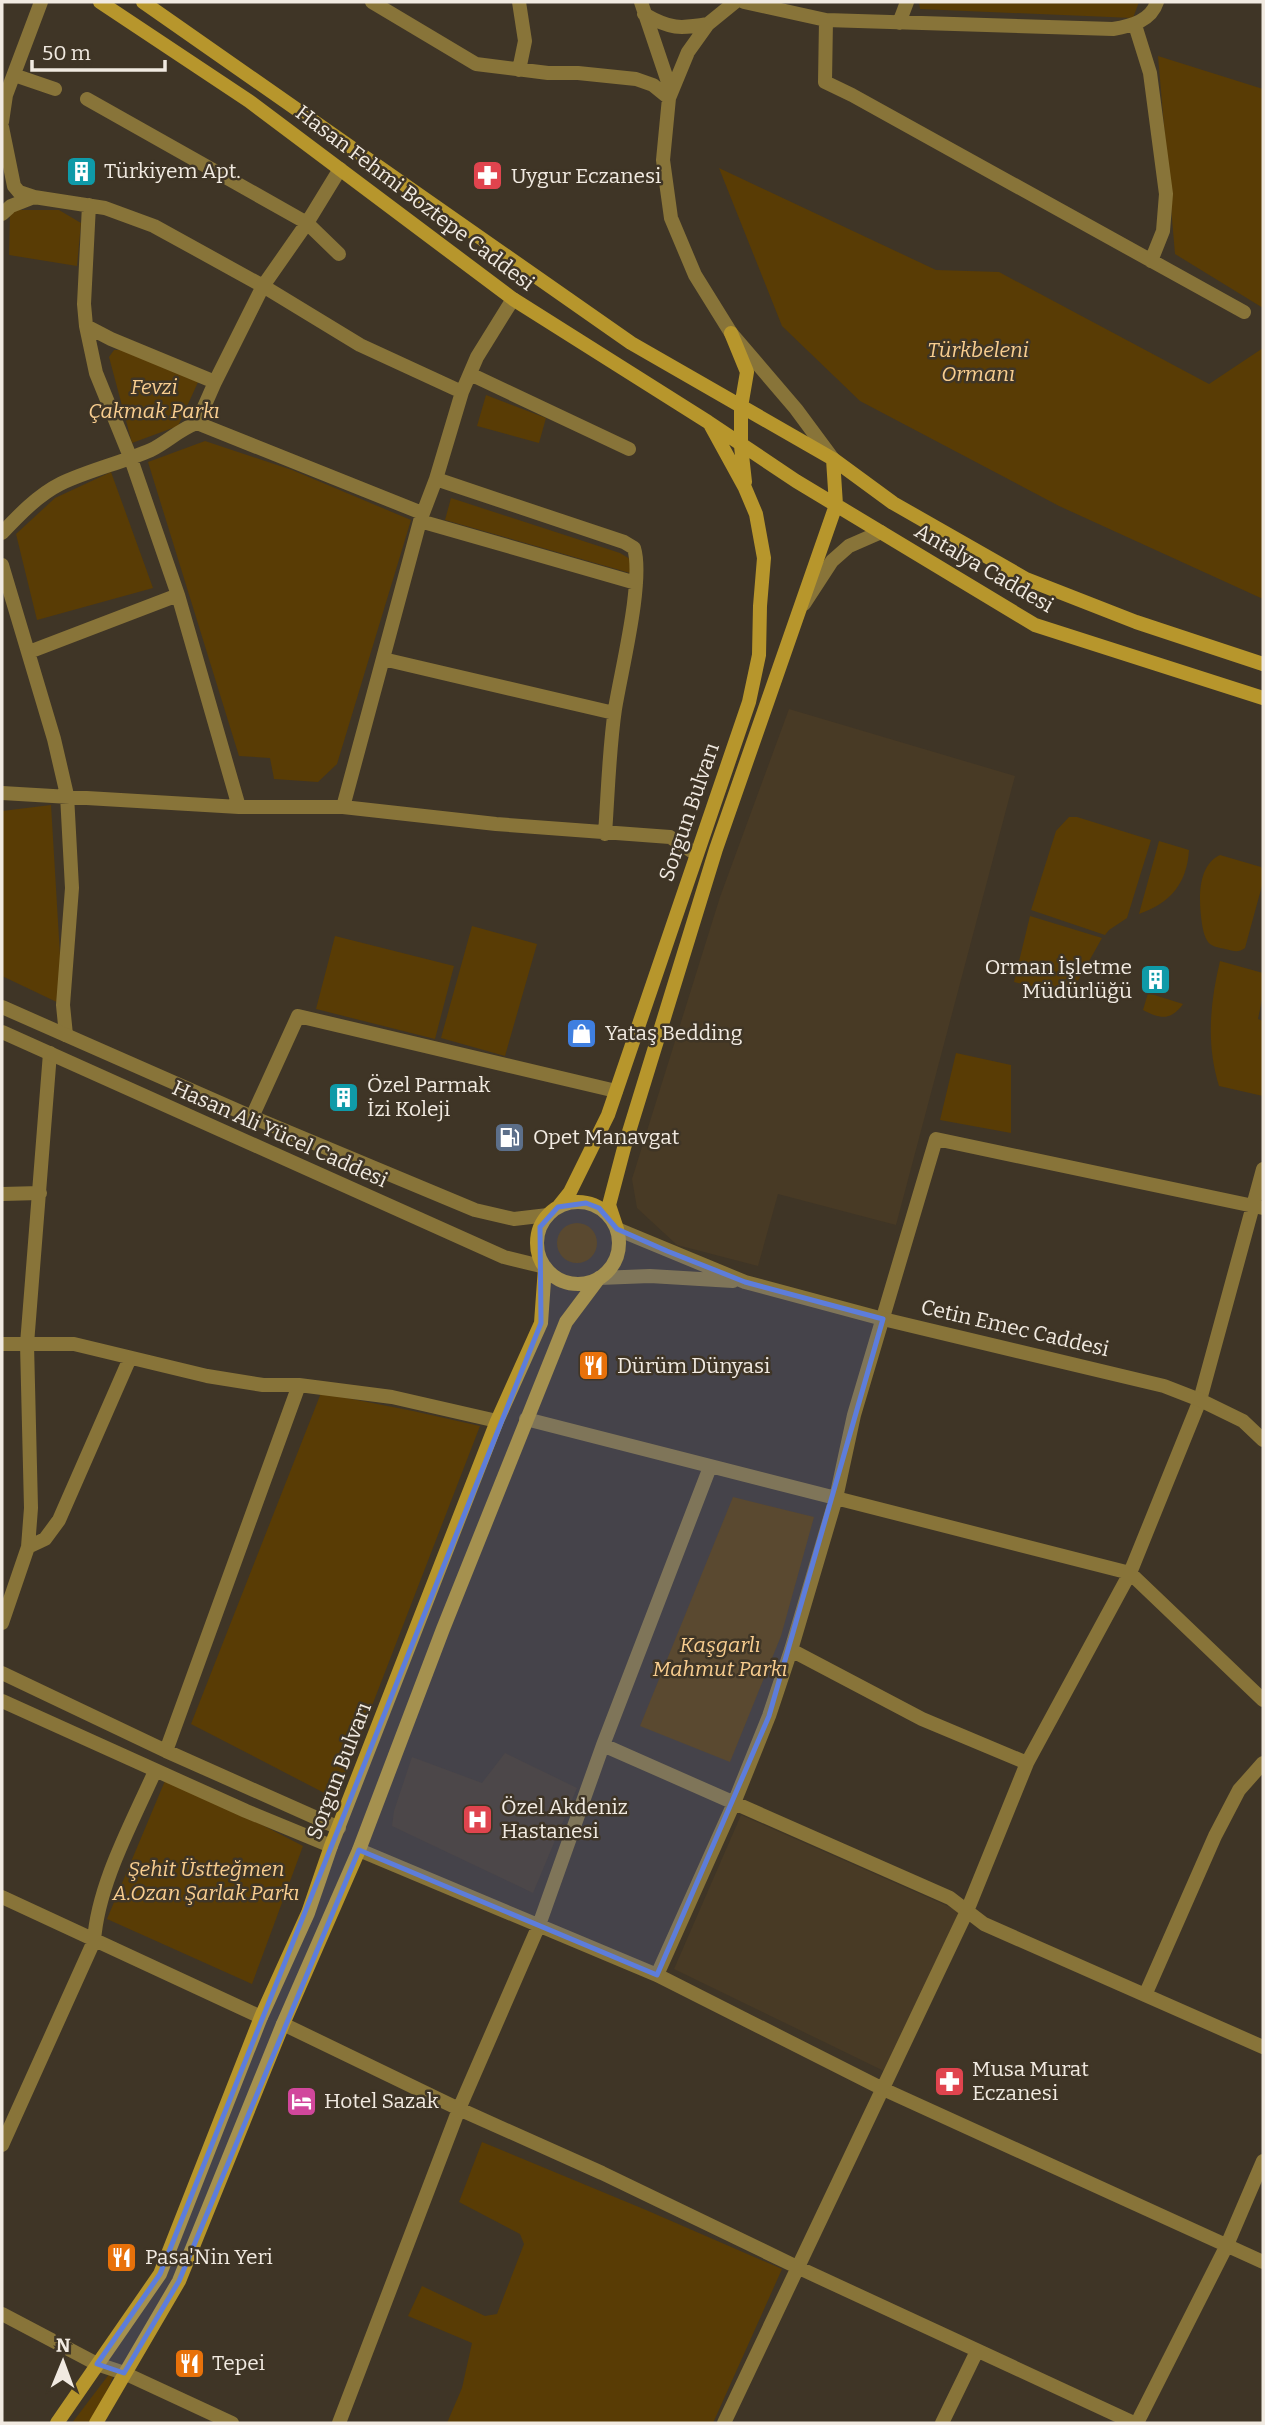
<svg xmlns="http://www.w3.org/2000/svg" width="1265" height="2425" font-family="Bitter,serif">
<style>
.built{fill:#483a25}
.green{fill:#593c05}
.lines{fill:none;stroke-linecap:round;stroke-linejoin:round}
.minor{stroke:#887439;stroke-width:14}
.tertiary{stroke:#887439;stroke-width:14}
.secondary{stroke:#b7962c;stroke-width:14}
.marked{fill:#5d7ddb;fill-opacity:0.2;stroke:#5d7ddb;stroke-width:5;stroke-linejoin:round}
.labels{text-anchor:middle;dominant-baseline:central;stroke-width:5;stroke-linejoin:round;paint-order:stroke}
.poi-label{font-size:21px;fill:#f1eae1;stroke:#3f3526;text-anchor:start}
.street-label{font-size:21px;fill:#f1eae1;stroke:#3f3526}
.park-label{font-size:21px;font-style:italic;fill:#f8cd8f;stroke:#3f3526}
</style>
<rect width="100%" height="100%" fill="#3f3526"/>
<!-- built -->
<path class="built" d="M 789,709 L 1015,776 L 896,1225 L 778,1194 L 758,1266 L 677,1245 L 637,1208 L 632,1179 L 720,897 Z
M 505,1753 L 577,1788 L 533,1893 L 392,1826 L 394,1811 L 412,1757 L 482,1783 Z
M 741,1815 L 961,1912 L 886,2072 L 674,1969 Z"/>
<!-- green -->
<path class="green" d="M 919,2 L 1139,2 L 1133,18 L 920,9 Z
M 1158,56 L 1263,89 L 1263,308 L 1175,254 Z
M 719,168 L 936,270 L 999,272 L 1209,384 L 1263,348 L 1263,599 L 1059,506 L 860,401 L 782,326 Z
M 16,210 L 59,210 L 81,223 L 77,266 L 9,255 L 10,214 Z
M 114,350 L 125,350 L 199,380 L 178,426 L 132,443 L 109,357 Z
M 486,395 L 546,418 L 539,443 L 477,426 Z
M 205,441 L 292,470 L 411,520 L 337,764 L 318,782 L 274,779 L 270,758 L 239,756 L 148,462 Z
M 111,472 L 153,588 L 37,620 L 16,534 L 55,498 Z
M 451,498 L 620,553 L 630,559 L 630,573 L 445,520 Z
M 51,805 L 63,1005 L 2,976 L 2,811 Z
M 1069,817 L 1077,817 L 1151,840 L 1127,918 L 1109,930 L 1105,935 L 1031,910 L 1056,831 Z
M 1159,841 L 1189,850 C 1187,884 1170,903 1139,914 Z
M 1220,855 L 1261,867 L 1263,871 L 1263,882 L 1245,948 C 1238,953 1234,951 1225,949 C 1221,948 1214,947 1210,944 C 1205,940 1203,930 1202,924 C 1199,903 1196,866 1220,855 Z
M 1030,916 L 1102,938 L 1070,995 L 1014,982 Z
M 472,926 L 537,944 L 505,1056 L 441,1038 Z
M 335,936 L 454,966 L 435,1039 L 316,1009 Z
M 1220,961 L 1263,973 L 1263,995 L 1258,1019 L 1263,1021 L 1263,1096 L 1219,1086 C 1206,1044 1210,1003 1220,961 Z
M 1148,993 L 1183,1004 C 1171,1021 1160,1019 1143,1010 Z
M 956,1053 L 1011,1065 L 1011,1133 L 940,1120 Z
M557 1243a20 20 0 1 1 40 0a20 20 0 1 1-40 0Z
M 321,1393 L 413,1411 L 480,1426 L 336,1799 L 191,1724 Z
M 733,1497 L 814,1517 L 781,1636 L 730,1762 L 640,1726 Z
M 167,1776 L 303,1846 L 252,1984 L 107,1919 Z
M 482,2142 L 646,2210 L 782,2269 L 713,2423 L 447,2423 L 462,2388 L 472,2343 L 408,2316 L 422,2286 L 485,2316 L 497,2314 L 524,2244 L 520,2234 L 459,2202 Z
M 113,2369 L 115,2372 L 93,2423 L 72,2423 Z"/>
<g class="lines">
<!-- minor -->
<path class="minor" d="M 372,2 L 476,64 L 548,73 L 578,73 L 636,79 L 653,85 L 669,98
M 519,2 L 525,41 L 519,70
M 641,2 L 671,91
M 735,2 L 708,24 L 688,52 L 669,98 L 663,160 L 671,218 L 695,275 L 731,333 L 796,409 L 833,459
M 744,2 L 826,20 L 825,82 L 852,95 L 1244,312
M 644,14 C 670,29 680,29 708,24
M 826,20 L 1113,29 C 1131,26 1151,21 1157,2
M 899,23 L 907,2
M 1135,25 L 1150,73 L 1166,194 L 1163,231 L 1151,261
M 14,75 L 55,89
M 87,99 L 307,223 L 339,254
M 2,122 L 6,95 L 41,2
M 2,127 L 14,186 L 19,192 L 34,197
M 89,205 L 84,304 L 86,326 L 96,373 L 131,459 L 178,595 L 239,807
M 2,214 L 11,206 L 34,197 L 105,208 L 154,226 L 263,286 L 360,345 L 462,392
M 86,326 L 111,339 L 215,382
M 470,374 L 629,449
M 197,423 L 422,513
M 436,479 L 624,542 L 634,548 C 644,581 621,671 615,709 C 609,750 608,792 605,834
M 420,521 L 636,583
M 2,533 C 18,516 38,495 60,484 C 89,470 121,463 151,450 C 167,442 180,429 197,423 L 215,382 L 263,286 L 307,223 L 340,169
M 2,565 L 54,739 L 67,795 L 72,888 L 63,1005 L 66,1035
M 804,604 L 832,561 L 849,546 L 881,532
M 29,652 L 178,595
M 383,659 L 614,713
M 2,793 L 239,807 L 343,807 L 496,824 L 670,837 L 696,854
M 343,807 L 420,521 L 436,479 L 462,392 L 477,357 L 513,299
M 252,1117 L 298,1016 L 616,1091
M 2,1194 L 40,1193
M 2,1344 L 74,1344 L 207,1376 L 263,1385 L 299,1385 L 392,1397 L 497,1421
M 526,1419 L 1130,1573 L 1263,1700
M 28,1547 L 45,1539 L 59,1520 L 130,1358
M 2,1623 L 28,1547 L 31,1508 L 27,1344 L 50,1053
M 791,1650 L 922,1719 L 1027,1763
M 2,1673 L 166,1751 L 339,1828
M 2,1701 L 246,1811 L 331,1846
M 603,1745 L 950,1898 L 984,1924 L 1263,2047
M 166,1751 L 299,1385
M 359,1850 L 657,1975 L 883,2089 L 1263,2262
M 2,1897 L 261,2017
M 657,1975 L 734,1803 L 769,1716 L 791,1650 L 836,1498 L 854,1415 L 936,1139 L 1263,1208
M 1146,1993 L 1215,1836 L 1239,1790 L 1263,1763
M 283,2024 L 459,2109 L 602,2173 L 797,2267 L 1134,2423
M 2,2145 L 94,1941 C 98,1884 132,1823 155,1771
M 2,2314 L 97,2364 L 124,2373 L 232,2423
M 339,2423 L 459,2109 L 539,1925 L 603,1745 L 710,1467
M 724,2423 L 967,1911 L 1027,1763 L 1130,1573 L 1200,1400 L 1263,1169
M 942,2423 L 977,2351
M 1137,2423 L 1227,2245 L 1263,2161"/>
<!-- tertiary -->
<path class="tertiary" d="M 2,1007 L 252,1117 L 475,1210 L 514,1219 L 548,1215
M 2,1032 L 504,1257 L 545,1267
M 617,1229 L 745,1282 L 883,1319 L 1164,1386 L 1200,1400 L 1243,1421 L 1263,1440
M 599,1278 L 650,1276 L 733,1281"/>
<!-- secondary -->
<path class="secondary" d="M 100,2 L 249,101 L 513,299 L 708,422 L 796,481 L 1035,625 L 1263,698
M 143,2 L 631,343 L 833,459 L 893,503 L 1026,579 L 1136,622 L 1263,664
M 731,333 L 747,372 L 741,407 L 741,446 L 745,482
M537 1243a41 41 0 1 1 82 0a41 41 0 1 1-82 0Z
M 558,1207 L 570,1192 L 608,1115 L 749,702 L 759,655 L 760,606 L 764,558 L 756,514 L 745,488 L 711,426
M 617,1229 L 609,1205 L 624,1148 L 716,849 L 836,505 L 833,459
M 57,2423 L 160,2274 L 261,2017 L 308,1913 L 331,1846 L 497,1421 L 541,1323 L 545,1267
M 96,2423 L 179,2281 L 283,2024 L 359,1850 L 443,1629 L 566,1322 L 599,1278"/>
</g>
<!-- marked area -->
<path class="marked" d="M 586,1203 L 599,1208 L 617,1229 L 667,1251 L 745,1282 L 883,1319 L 769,1716 L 657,1975 L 359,1850 L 179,2281 L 124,2373 L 97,2364 L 160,2274 L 541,1323 L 540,1227 L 558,1207 Z"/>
<!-- icons -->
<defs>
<symbol id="building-square" viewBox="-11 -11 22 22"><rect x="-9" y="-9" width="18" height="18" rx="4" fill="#0f9aa8" stroke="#3f3526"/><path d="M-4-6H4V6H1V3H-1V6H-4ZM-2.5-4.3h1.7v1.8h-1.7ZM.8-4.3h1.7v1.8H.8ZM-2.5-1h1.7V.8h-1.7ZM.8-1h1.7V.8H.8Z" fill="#fff"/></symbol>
<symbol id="pharmacy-square" viewBox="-11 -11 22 22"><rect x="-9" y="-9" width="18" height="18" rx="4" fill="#e0444e" stroke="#3f3526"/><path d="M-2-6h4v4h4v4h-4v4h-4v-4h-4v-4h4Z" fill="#fff"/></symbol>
<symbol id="shop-square" viewBox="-11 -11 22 22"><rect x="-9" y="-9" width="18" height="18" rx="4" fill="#3f7fe0" stroke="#3f3526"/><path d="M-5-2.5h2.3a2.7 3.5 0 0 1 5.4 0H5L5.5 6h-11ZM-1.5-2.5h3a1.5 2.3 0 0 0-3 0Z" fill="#fff"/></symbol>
<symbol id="fuel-square" viewBox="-11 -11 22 22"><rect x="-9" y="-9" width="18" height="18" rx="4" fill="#5c6f8a" stroke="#3f3526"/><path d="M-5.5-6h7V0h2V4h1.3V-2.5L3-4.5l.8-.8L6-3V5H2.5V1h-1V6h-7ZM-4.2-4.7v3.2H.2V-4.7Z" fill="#fff"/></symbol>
<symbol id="restaurant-square" viewBox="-11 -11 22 22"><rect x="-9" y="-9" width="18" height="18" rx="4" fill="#e8710a" stroke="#3f3526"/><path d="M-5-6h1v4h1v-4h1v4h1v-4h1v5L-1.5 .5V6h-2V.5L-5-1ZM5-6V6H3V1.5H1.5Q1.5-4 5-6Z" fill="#fff"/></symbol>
<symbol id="hospital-square" viewBox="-11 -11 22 22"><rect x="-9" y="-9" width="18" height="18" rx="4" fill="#e0444e" stroke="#3f3526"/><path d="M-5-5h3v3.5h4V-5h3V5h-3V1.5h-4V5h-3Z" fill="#fff"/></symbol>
<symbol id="hotel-square" viewBox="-11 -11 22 22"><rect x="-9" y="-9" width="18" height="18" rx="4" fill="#d1479c" stroke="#3f3526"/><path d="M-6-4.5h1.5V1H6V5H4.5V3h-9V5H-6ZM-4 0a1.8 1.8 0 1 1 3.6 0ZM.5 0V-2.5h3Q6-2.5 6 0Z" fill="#fff"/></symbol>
</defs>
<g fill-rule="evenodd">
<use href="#building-square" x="64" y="154" width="35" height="35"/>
<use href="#pharmacy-square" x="470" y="158" width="35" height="35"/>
<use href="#building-square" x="1138" y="962" width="35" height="35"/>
<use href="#shop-square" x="564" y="1016" width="35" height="35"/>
<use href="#building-square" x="326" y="1080" width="35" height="35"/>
<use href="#fuel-square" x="492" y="1120" width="35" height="35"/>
<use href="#restaurant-square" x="576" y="1348" width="35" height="35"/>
<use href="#hospital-square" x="460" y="1802" width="35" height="35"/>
<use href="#pharmacy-square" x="932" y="2064" width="35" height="35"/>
<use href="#hotel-square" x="284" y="2084" width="35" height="35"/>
<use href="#restaurant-square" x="104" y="2240" width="35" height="35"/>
<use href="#restaurant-square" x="172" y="2346" width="35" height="35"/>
</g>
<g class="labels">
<!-- poi labels -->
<g class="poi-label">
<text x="104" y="171">Türkiyem Apt.</text>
<text x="511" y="176">Uygur Eczanesi</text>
<text x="1132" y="967" text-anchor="end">Orman İşletme<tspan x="1132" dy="24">Müdürlüğü</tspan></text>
<text x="605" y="1033">Yataş Bedding</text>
<text x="367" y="1085">Özel Parmak<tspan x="367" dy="24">İzi Koleji</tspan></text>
<text x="533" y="1137">Opet Manavgat</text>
<text x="617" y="1366">Dürüm Dünyasi</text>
<text x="501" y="1807">Özel Akdeniz<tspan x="501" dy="24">Hastanesi</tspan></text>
<text x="972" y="2069">Musa Murat<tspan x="972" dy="24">Eczanesi</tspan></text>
<text x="324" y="2101">Hotel Sazak</text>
<text x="145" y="2257">Pasa'Nin Yeri</text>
<text x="212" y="2363">Tepei</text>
</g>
<!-- street labels -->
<g class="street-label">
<text transform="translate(415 198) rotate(37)">Hasan Fehmi Boztepe Caddesi</text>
<text transform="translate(984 568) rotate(30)">Antalya Caddesi</text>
<text transform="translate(689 812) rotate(-71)">Sorgun Bulvarı</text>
<text transform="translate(280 1134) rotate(24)">Hasan Ali Yücel Caddesi</text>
<text transform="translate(1015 1328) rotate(13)">Cetin Emec Caddesi</text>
<text transform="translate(339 1771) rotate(-69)">Sorgun Bulvarı</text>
</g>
<!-- park labels -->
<g class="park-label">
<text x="978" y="350">Türkbeleni<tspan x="978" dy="24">Ormanı</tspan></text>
<text x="154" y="387">Fevzi<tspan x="154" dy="24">Çakmak Parkı</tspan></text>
<text x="720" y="1645">Kaşgarlı<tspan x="720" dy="24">Mahmut Parkı</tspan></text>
<text x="206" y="1869">Şehit Üstteğmen<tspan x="206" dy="24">A.Ozan Şarlak Parkı</tspan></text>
</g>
</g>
<!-- border -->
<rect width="1265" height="2425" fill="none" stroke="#f1eae1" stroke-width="7"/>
<!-- north arrow -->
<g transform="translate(63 2362) rotate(1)" stroke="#3f3526" stroke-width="5" paint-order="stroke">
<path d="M0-5L12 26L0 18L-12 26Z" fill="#f1eae1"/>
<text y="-10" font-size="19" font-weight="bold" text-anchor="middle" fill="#f1eae1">N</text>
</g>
<!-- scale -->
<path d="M32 60v10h133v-10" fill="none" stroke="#f1eae1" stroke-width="3.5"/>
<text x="42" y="60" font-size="21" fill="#f1eae1" stroke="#3f3526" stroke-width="5" paint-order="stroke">50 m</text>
</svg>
